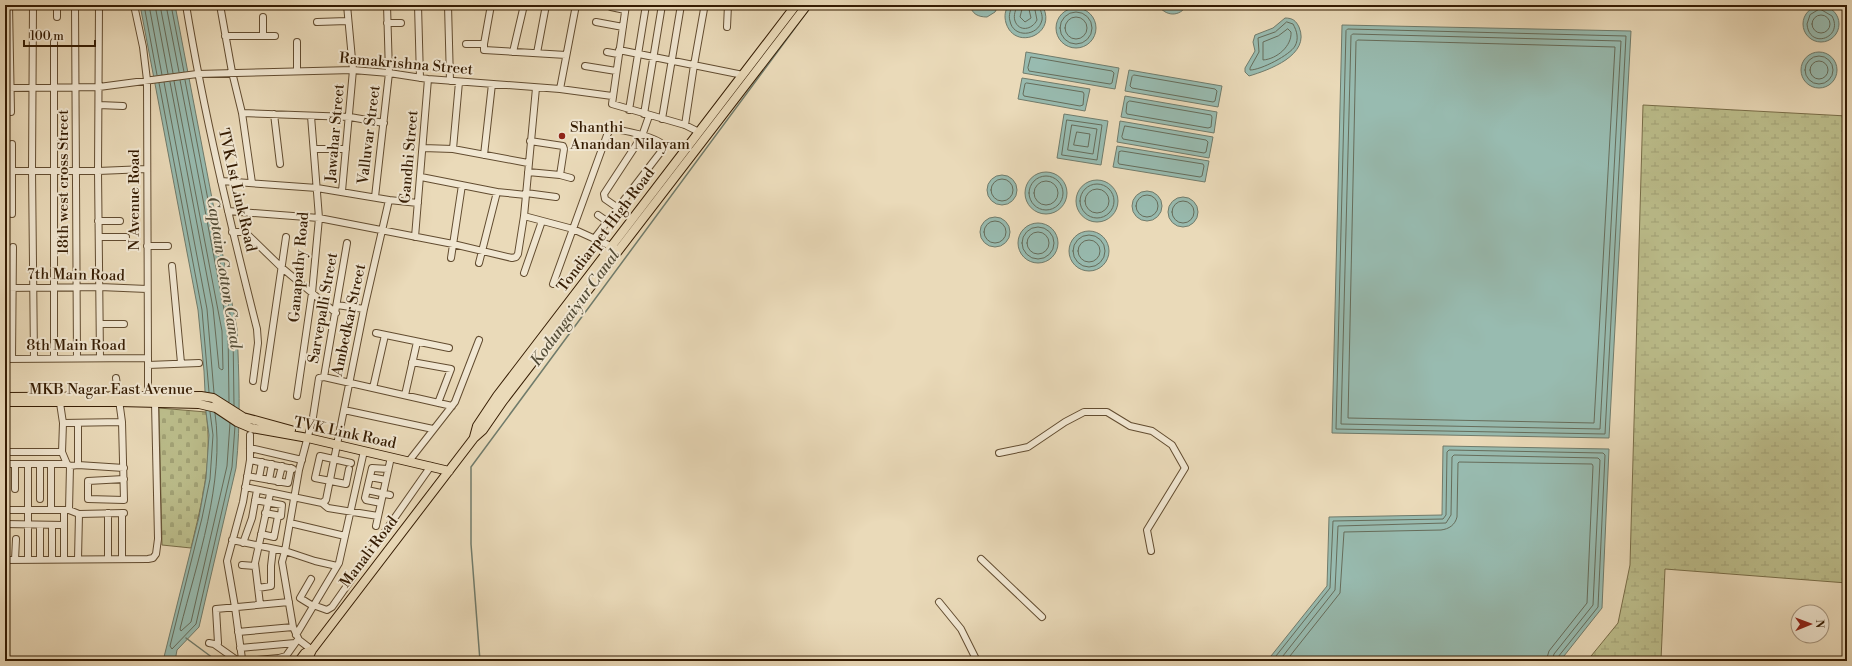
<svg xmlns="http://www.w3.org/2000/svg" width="1852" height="666" font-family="'Libre Bodoni',serif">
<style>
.wetland{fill:url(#wetland-marsh);stroke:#786d48}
.cemetery{fill:url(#cemetery-stones);stroke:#786d48}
.water{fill:#98bbb0;stroke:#707b6b}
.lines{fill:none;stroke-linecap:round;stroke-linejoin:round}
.shore{stroke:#666c5a;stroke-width:1}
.stream{stroke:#707b6b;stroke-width:1.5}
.minor-casing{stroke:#624c30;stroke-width:8}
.major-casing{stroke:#351c03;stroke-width:10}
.minor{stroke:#f1e7d2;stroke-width:6}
.major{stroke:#eadab9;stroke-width:8}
.poi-dot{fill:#8f2418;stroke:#f1e7d2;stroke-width:1.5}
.labels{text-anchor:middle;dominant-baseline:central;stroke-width:4;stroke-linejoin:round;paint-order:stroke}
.street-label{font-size:15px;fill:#351c03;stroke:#f1e7d2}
.poi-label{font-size:15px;fill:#351c03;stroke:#f1e7d2;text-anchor:start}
.water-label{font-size:16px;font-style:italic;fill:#534c37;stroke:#f1e7d2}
</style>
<defs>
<pattern id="wetland-marsh" width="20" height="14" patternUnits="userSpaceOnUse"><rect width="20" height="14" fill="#bcbe8c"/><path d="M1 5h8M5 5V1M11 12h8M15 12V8" fill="none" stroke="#a2a377"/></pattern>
<pattern id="cemetery-stones" width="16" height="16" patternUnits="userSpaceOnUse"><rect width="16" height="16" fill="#bcbe8c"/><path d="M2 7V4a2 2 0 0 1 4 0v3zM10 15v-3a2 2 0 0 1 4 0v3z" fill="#a2a377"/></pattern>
</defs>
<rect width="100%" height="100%" fill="#eadab9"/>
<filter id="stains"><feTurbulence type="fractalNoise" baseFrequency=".005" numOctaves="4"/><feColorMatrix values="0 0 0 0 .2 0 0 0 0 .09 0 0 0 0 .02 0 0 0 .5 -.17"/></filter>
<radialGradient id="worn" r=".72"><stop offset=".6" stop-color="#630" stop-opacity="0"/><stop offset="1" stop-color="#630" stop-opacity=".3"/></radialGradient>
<!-- wetland -->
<path class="wetland" d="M 1643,105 L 1847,116 L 1847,583 L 1665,569 L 1661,660 L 1666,661 L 1587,661 L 1618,623 L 1630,565 Z"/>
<!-- cemetery -->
<path class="cemetery" d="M 159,408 L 206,412 C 213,459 202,502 191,548 L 162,545 Z"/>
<!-- water -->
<path class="water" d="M 140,5 L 175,5 L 237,329 C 239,375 241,422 236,468 L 199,627 L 177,650 L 175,661 L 163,661 L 199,517 L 206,478 L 209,435 L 206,412 L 204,371 L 198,310 Z
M 970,5 L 999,5 L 995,12 L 987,17 C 978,17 972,14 970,5 Z
M 1009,5 L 1042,5 C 1059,34 1015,52 1006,23 C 1004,16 1005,10 1009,5 Z
M 1158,5 L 1187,5 C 1180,17 1166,17 1158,5 Z
M1803 24a18 18 0 1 1 36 0a18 18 0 1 1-36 0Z
M1056 28a20 20 0 1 1 40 0a20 20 0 1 1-40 0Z
M 1285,18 C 1293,18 1296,21 1299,27 C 1311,55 1269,70 1249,76 L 1245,72 L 1245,68 L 1255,51 L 1253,42 L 1255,35 L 1273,28 Z
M 1342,25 L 1631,31 L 1609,438 L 1332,433 Z
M1801 70a18 18 0 1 1 36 0a18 18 0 1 1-36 0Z
M 1026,52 L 1119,68 L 1115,89 L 1023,73 Z
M 1129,70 L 1222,86 L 1218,107 L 1125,91 Z
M 1022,78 L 1090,89 L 1085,111 L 1018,99 Z
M 1125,96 L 1217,112 L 1214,133 L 1121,117 Z
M 1064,114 L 1108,121 L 1101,165 L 1057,158 Z
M 1120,121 L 1213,137 L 1209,158 L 1117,142 Z
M 1117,146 L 1209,161 L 1205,182 L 1113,167 Z
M1025 193a21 21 0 1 1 42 0a21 21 0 1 1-42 0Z
M987 190a15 15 0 1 1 30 0a15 15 0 1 1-30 0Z
M1076 201a21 21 0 1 1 42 0a21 21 0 1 1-42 0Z
M1132 206a15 15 0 1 1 30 0a15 15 0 1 1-30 0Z
M1168 212a15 15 0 1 1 30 0a15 15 0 1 1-30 0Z
M980 232a15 15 0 1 1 30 0a15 15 0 1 1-30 0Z
M1018 243a20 20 0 1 1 40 0a20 20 0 1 1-40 0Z
M1069 251a20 20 0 1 1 40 0a20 20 0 1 1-40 0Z
M 1443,446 L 1609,449 L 1602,608 L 1560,661 L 1267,661 L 1327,586 L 1329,517 L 1442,515 Z"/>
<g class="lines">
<!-- shore -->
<path class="shore" d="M 144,5 L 157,75
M 149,5 L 162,75
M 155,5 L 168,74
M 160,5 L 173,73
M 166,5 L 179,72
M 171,5 L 184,72
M 1012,5 C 1011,10 1008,15 1010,21 C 1013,38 1038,37 1042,20 C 1043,15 1040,10 1039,5
M 1017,5 C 1016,10 1013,15 1015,21 C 1019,32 1032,30 1037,20 L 1034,5
M 1023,5 L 1020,17 L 1025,22 L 1031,18 L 1028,5
M 1820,9 L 1832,16 C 1844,38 1809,50 1807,24 L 1810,15 Z
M1060 28a16 16 0 1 1 32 0a16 16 0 1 1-32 0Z
M1812 24a9 9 0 1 1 18 0a9 9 0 1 1-18 0Z
M1065 28a11 11 0 1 1 22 0a11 11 0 1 1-22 0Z
M 1287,22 L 1293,24 C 1297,31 1299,39 1295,46 C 1290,55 1261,70 1250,70 L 1250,68 L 1259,52 L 1258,38 L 1275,32 Z
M 1288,29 L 1291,32 C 1292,46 1277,59 1263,60 L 1263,42 L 1278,36 Z
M 1348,29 L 1626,36 L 1605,434 L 1336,429 L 1346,31 Z
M 1353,34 L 1621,41 L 1600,429 L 1341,424 L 1351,36 Z
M 1358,40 L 1615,47 L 1594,423 L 1348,418 L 1356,42 Z
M1805 70a14 14 0 1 1 28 0a14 14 0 1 1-28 0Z
M 1031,57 L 1112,71 L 1114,73 L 1112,83 L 1110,84 L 1029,71 L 1028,68 Z
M1810 70a9 9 0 1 1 18 0a9 9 0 1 1-18 0Z
M 1134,75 L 1215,89 L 1217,91 L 1215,101 L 1213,102 L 1132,88 L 1130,86 L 1132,77 Z
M 180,80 L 228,330 L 229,402
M 185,80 L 233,330 L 234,406
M 164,82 L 207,309 L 214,393
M 170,82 L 213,308 L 219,368 L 222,370 L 223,369 L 222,331 L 174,81
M 159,83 L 202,310 L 209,392
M 1027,83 L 1083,92 L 1084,94 L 1083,105 L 1080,106 L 1024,96 L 1023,94 L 1025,84 Z
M 1130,101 L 1211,115 L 1212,117 L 1211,127 L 1208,128 L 1127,114 L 1126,112 L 1127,103 Z
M 1067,120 L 1102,125 L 1097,160 L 1062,155 Z
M 1072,125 L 1097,129 L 1093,154 L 1068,150 Z
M 1125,126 L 1206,140 L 1208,142 L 1206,152 L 1204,153 L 1123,139 L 1122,137 Z
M 1077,132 L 1090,134 L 1088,147 L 1074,145 Z
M 1122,151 L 1203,164 L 1204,166 L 1202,176 L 1200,177 L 1119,164 L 1118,162 L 1119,152 Z
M1029 193a17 17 0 1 1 34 0a17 17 0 1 1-34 0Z
M991 190a11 11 0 1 1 22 0a11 11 0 1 1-22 0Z
M1034 193a12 12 0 1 1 24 0a12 12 0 1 1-24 0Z
M1080 201a17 17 0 1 1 34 0a17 17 0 1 1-34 0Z
M1085 201a12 12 0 1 1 24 0a12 12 0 1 1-24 0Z
M1136 206a11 11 0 1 1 22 0a11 11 0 1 1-22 0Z
M1172 212a11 11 0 1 1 22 0a11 11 0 1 1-22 0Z
M984 232a11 11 0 1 1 22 0a11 11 0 1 1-22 0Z
M1022 243a16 16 0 1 1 32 0a16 16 0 1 1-32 0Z
M1027 243a11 11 0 1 1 22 0a11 11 0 1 1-22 0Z
M1073 251a16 16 0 1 1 32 0a16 16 0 1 1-32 0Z
M1078 251a11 11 0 1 1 22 0a11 11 0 1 1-22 0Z
M 210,412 L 213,435 L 210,479 L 202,518 L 170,646 L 172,649 L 196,624 L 232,467 L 235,426
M 215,413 C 225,482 197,562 180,629 L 181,631 L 191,622 L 227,466 L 230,423
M 1272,661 L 1330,588 L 1333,521 L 1443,519 L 1446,515 L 1447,452 L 1449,450 L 1603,453 L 1605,455 L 1598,607 L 1558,657 L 1558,661
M 1279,661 L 1335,590 L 1338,526 L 1446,523 L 1451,515 L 1452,457 L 1454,455 L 1598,458 L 1600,460 L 1593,605 L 1554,654 L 1552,661
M 1286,661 L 1340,593 L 1344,532 L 1441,530 C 1449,529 1455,525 1457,517 L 1458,463 L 1459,462 L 1592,464 L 1593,466 L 1587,603 L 1549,651 L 1546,661"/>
<!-- stream -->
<path class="stream" d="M 186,638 L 217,661
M 480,661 L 471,544 L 471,467 L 812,5"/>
<defs>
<path id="minor" d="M 9,5 L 11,112
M 33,5 L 32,170 L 34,358
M 57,5 L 57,17
M 75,5 L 77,358
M 99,5 L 98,171 L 100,358
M 186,5 C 204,114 230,222 257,329 L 258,343 L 253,381
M 220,5 L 232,72 L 242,113 L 252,183
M 418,5 L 420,78
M 448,5 L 450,81
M 481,5 L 491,6
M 491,5 L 484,44 L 484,50 L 566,55
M 626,5 L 612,104 L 685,125 L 699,132
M 611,7 L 625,10
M 317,22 L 347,21
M 596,22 L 623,27
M 387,23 L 401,23
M 727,27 L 728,5
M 225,36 L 275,36
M 263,36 L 263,17
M 466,44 L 484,44
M 619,50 L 743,75
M 513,52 L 524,5
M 607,52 L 618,54
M 537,53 L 546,5
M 585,66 L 616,71
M 297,71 L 297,42
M 5,88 L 99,87 L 197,74 L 353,70 L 389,73 L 428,79 L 560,89 L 612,96
M 560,89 L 576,5
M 99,105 L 123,106
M 629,110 L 646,5
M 242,113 L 350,117 L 384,123
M 274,114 L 280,164
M 644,114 L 662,5
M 662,119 L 681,5
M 685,125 L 694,65 L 704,9 L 703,5
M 12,144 L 12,214
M 423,148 L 453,149 L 528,163
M 314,149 L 346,149
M 453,149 L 459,82
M 484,155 L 492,84
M 5,171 L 98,171 L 146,169
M 528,172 L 560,175 L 564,149 L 563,146 L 530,141
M 560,175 L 571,178
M 421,177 L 497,192 L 526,195 L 524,216 L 573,229 L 615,248
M 221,181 L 317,188 L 389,200 L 418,203
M 342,191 L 353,70 L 347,5
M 526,193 L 556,197
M 526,195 L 536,88
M 375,197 L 389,73 L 387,5
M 618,208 L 605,199 L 604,194 L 642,136 L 649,116
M 228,211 L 319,218 L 453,244 L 512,258 L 516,257 L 518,254 L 524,216
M 598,215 L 608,222
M 98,221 L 120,221
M 232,232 L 244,232 L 247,234 L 281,267 L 336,313
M 99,237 L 126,237
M 415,237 L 428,79
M 147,246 L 168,246
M 451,258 L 462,185
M 479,263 L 497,192
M 172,266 L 181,363
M 524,273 L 542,221
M 553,284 L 607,135 L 610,130 C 619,128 660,138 664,146 L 663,149 L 594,239
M 5,288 L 100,287 L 147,289
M 337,305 L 364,309
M 100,324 L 124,324
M 376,333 L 449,348
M 54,358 L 54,42
M 5,359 L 148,358
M 12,359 L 13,247
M 412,362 L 451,369 L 438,403
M 148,365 L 199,363
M 324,377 L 347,243
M 116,378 L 122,422 L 124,500 L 88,499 L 88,481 L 124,479
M 264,388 L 286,237
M 373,388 L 385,335
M 405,395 L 417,342
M 297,396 L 312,293 L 319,218 L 311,116
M 60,403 L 63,423 L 62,452 L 67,464
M 344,410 L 433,429
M 63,423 L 122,422
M 78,423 L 78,465
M 250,435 L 250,460 L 243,502 L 227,561 L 235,607 L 242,659 L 244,661 L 279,658 L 279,661
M 250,448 L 302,460
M 5,452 L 62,452
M 999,453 L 1028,447 L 1065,422 L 1084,412 L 1107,412 L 1130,426 L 1152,431 L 1172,445 L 1185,468 L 1147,530 L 1151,551
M 250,460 L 293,469
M 409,461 L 455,402 L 479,340
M 5,464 L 67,464 L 70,466 L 78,465 L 124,468
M 28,464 L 28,560
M 40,464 L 40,499
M 349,469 L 346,484 L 315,478 L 320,456 L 351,463
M 247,476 L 288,483 L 291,468
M 370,477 L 386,480
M 259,478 L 262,462
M 269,480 L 272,464
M 278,482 L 282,466
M 245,487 L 322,503 L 326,500 L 364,309 L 389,200
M 15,489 L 15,464
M 367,490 L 390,495
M 255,500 L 282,505 L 281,516 L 265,513
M 322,503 L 328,508 L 378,516
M 381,503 L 366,500 L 365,498 L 372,468 L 388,469
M 5,510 L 69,510 L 79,514 L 124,513
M 51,510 L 51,465
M 69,510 L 70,466
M 122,513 L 122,559
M 290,523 L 345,536
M 5,524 L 64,525
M 52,525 L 52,559
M 376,526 L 391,457
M 261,534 L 274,537 L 278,516
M 232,540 L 285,551 L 315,561 L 337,566
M 243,543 L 252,518 L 257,490
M 40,559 L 40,525
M 64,559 L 64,510
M 78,559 L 79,514
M 108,559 L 108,513
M 981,559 L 1042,617
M 5,560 L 148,559 L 153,558 L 156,554 L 158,539 L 155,403 L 148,395 L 148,365 L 147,80 L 143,47 L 134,5
M 15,560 L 16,539
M 242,565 L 255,566
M 311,579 L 300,598 L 313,606
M 258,588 L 271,586 L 271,566 L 273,549
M 939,602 L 961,629 L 977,661
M 260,604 L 255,563 L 270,494
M 313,605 L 327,610 L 332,607 L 431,466
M 238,632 L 293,627
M 296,635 L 339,563 L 364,451
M 209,643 L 214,644 L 238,661
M 218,643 L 216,609 L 289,602
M 240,648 L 295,643
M 312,650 L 299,640 L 293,627 L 282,562 L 285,551 L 299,470 L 313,417 L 319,378 L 324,377 L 452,406
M 279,658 L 286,656 L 296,642"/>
<path id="major" d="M 5,397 L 201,396 L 213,398 L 243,417 L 291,430
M 5,402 L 119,402 L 199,404 L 216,408 L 237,422 L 251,428 L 308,438 L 449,471
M 474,437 L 477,426 L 497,396 L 796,5
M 299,661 L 305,653 L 312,650
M 307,661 L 312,650 L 474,438 L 483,430 L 503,401 L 807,5"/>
</defs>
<!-- minor casing -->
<use href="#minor" class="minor-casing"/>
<!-- major casing -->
<use href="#major" class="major-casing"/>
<!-- minor -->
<use href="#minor" class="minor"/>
<!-- major -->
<use href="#major" class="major"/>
</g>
<!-- markers -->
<circle class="poi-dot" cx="562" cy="136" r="4"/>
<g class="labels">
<!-- street labels -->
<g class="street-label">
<text transform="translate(406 64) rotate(5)">Ramakrishna Street</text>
<text transform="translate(335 133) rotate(-85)">Jawahar Street</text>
<text transform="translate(369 135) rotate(-83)">Valluvar Street</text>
<text transform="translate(409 157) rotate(-85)">Gandhi Street</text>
<text transform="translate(63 182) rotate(-90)">18th west cross Street</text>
<text transform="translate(237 190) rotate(77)">TVK 1st Link Road</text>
<text transform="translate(134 200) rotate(-90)">N Avenue Road</text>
<text transform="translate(606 230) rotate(-53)">Tondiarpet High Road</text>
<text transform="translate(299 267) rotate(-85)">Ganapathy Road</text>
<text transform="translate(76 275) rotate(1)">7th Main Road</text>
<text transform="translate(323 308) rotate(-80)">Sarvepalli Street</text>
<text transform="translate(349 320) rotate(-78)">Ambedkar Street</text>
<text x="76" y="345">8th Main Road</text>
<text x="111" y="389">MKB Nagar East Avenue</text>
<text transform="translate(345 433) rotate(12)">TVK Link Road</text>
<text transform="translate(369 552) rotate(-53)">Manali Road</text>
</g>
<!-- poi labels -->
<g class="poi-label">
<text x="570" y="127">Shanthi<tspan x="570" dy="17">Anandan Nilayam</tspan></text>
</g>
<!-- water labels -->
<g class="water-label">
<text transform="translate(224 273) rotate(81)">Captain Cotton Canal</text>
<text transform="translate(575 308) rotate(-54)">Kodungaiyur Canal</text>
</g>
</g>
<!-- margin -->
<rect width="1852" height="666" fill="none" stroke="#eadab9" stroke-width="20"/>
<rect x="6" y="6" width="1840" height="654" fill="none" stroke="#351c03" stroke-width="2"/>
<rect x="10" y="10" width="1832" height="646" fill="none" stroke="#351c03"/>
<!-- north arrow -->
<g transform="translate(1810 624) rotate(89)"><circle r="19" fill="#f1e7d2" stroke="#a6967f"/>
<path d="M0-3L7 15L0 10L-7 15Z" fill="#8f2418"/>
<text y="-6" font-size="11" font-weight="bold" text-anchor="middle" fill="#351c03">N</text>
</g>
<!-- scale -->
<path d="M24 40v6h71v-6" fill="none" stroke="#351c03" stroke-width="2"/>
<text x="30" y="40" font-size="12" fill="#351c03" stroke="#f1e7d2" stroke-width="3" paint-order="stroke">100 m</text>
<rect width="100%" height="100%" filter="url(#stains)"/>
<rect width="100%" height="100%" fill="url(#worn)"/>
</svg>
